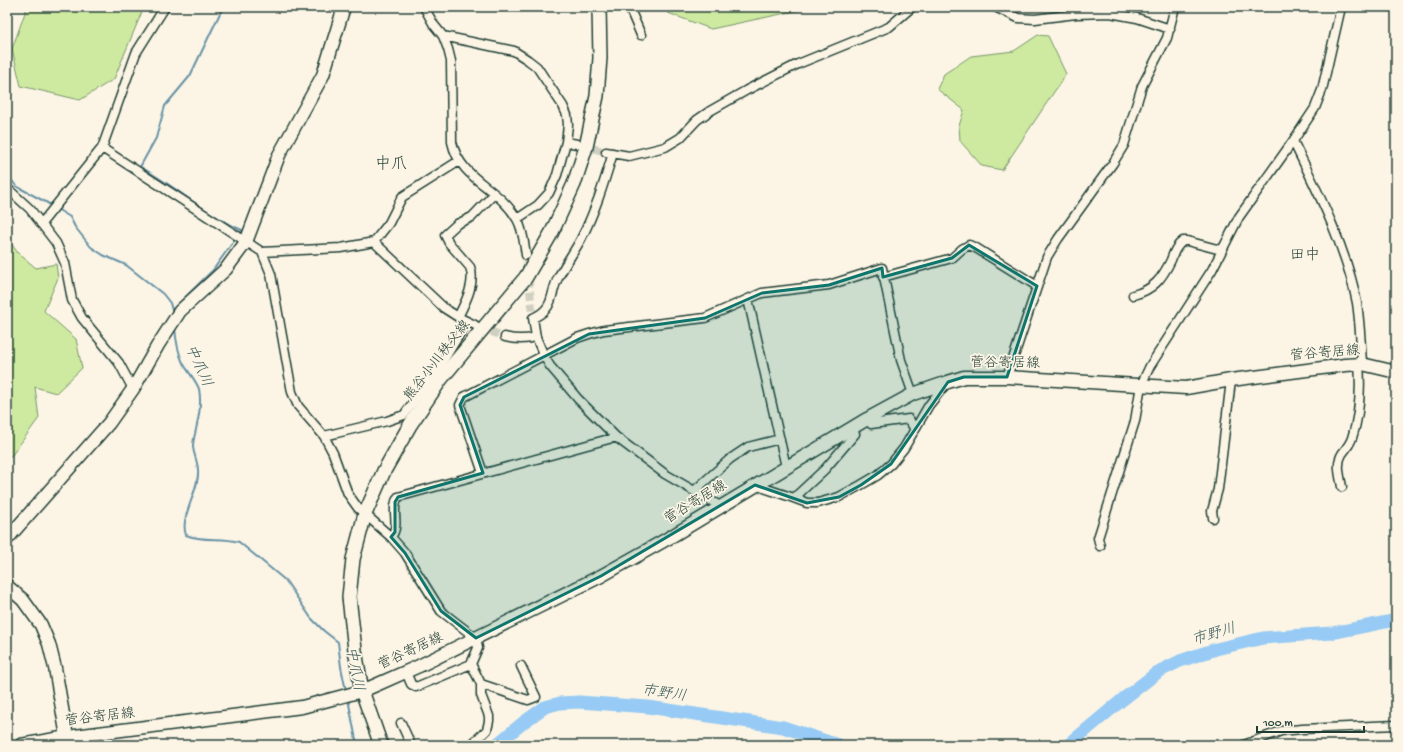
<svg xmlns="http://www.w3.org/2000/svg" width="1403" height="752" font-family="'Gochi Hand','Klee One',sans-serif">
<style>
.green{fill:#ceeaa0;stroke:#76946a}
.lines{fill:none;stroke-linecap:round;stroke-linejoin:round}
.stream{stroke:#6792a7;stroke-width:2}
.river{stroke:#97caf4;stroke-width:13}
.street-tunnel{stroke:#d0d0c2;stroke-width:8;stroke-dasharray:8 4;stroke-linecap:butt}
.street-casing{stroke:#1f3d34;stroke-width:11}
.secondary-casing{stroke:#1f3d34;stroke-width:15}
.primary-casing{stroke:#1f3d34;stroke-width:16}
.street{stroke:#fcf5e5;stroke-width:8}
.secondary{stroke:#fcf5e5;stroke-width:12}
.primary{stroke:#fcf5e5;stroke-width:13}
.marked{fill:#0f766e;fill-opacity:0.2;stroke:#0f766e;stroke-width:3;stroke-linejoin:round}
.labels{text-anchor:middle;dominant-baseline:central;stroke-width:3.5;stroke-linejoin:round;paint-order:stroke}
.street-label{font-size:14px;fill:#1f3d34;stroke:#fcf5e5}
.neighbourhood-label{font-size:15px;fill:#1f3d34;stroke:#fcf5e5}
.water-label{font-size:15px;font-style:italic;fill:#37595a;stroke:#fcf5e5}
.quarter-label{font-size:16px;fill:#1f3d34;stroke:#fcf5e5}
</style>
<rect width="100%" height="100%" fill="#fcf5e5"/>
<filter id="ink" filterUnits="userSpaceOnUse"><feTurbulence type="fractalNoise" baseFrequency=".025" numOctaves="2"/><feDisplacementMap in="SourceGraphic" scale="8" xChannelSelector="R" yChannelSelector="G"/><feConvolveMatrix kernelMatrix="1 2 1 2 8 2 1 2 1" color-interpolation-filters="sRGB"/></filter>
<g filter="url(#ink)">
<!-- green -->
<path class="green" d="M 27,7 L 144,7 L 114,79 L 80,100 L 21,86 L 12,49 Z
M 672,7 L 814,7 L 711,29 L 668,13 Z
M 1038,35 L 1048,36 L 1066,74 L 1002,170 L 982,166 L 960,141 L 959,126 L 964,110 L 937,89 L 944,74 L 971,56 L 1014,51 Z
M 7,238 L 18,253 L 36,268 L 56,264 L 58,278 L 44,311 L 76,339 L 82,368 L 56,393 L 35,387 L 39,418 L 12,455 L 7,459 Z"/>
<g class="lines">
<!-- stream -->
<path class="stream" d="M 223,7 L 190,76 L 165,106 L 156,138 L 140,167 C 175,186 205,214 242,230 L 238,235
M 7,174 L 16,186 L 53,206
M 57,209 L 70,217 L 75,227 L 91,247 L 103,255 L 126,265 L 163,294 L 170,303 L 173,314
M 172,310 L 213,270 L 236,238
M 175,328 C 176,341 178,352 183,363 C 188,372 196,380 199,389 C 202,405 198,420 195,434 C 194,438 193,443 193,446 C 193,453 198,462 198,470 C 200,490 179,517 186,535 C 203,542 222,537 239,542 L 286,581 L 311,618 L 324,631 L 338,642 L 341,667 L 346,691
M 348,699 L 357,745"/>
<!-- river -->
<path class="river" d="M 496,745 L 524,722 L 545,707 L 560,703 L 579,702 L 648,707 L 783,727 L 838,745
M 1068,745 L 1122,700 L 1158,672 L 1180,661 L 1216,649 L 1263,638 L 1332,633 L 1396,620"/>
<!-- street-tunnel -->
<path class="street-tunnel" d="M 582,145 L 606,152
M 526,255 L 533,318
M 480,327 L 505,337"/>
<defs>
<path id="street" d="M 424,7 L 434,25 L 443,36 L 448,49 L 451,61 L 452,142 C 460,180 499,187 517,219 C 523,229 524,243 526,255
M 629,7 L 641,35
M 995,7 L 1018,18 L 1035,19 L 1076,14 L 1110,13 L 1137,18 L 1170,29
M 443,36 L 514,51 L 528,60 L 537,67 L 563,106 L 567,115 L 568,125 L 566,142 L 557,175 L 549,193 L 538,205 L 517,219
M 1293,141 C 1318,192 1346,247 1357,303 C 1360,324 1361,344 1362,364
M 566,142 L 577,144
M 102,148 L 262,252 L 271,274 L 292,392 L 298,406 L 324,436 L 333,453 L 348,494 L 358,508 L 391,537 L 405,553 L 441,611 L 476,638 L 478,648 L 471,664 L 481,684 L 481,695 L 489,716 L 489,721 L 487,730 L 471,745
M 606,152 L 629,156 L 665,147 L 680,138 L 697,120 L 710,111 L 747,90 L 798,64 L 889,27 L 912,7
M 613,153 C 604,183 595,212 581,239 C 574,252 566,263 559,276 C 549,294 556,308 533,318 L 536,337 L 544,356 L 550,366 L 578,399 L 616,437 L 665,474 L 720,506
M 7,188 L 30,209 L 56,243 L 65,263 L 72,300 L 82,318 L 119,363 L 133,389
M 41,224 L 102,148 L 136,53 L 165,7
M 374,242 L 444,308 L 458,317 L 475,325
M 262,252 L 341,248 L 374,242 L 389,223 L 402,197 L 459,161
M 883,277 L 952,258 L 962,249 L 969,245 L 976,248 L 1037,286
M 1133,295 C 1153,290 1162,279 1171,260 C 1174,252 1176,246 1183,241 L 1187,241 L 1221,250
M 748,299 L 786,467
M 458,317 C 465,303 476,283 470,267 L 449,243 L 445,235 L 457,224 L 472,217 L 494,194
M 505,337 C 516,340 525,340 536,337
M 1007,377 L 1047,257 L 1058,239 L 1113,163 L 1124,145 L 1142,86 L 1167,38 L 1175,7
M 867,419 L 871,424 L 909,419 L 915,430
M 324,436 L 387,421 L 404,415 L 445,358 L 467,322
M 483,473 L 460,405 L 464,397 L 577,338 L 589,334 L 604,330 L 705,318 L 762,293 L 829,285 L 882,268 L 901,360 L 913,394
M 755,485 L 791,497 L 807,503 L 818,503 L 839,497 L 861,485 L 878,475 L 891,464 L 904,448 L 929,405 L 946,384
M 1342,487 C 1340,476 1336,464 1342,454 C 1346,449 1350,444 1352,438 C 1360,414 1361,389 1359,364
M 694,491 L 730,459 L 748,447 L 780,439
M 794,498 L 825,469 L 855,434 L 852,428
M 1213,518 L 1212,511 L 1218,489 L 1231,380
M 391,537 C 401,525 390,509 398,497 L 616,437
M 1100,546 L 1098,538 L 1135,421 L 1141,385 L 1150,366 L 1212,270 L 1239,217 L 1293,141 L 1315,108 L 1322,90 L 1341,7
M 406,672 L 411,684 L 416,687 L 471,664
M 481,684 L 528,700 L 536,697 L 521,666
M 401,723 L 411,745
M 1244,745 L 1281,731 L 1302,729 L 1396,725"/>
<path id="secondary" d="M 7,539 L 109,423 L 133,389 L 158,345 L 180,311 L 226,269 L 246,242 L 279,155 L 323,75 L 344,7
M 7,586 L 23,600 L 41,625 L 49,644 L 55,668 L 67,737
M 21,745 L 67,737 L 302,707 L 362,691 L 376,685 L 419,666 L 601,576 L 667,539 L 867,419 L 913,394 L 948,382 L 964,377 L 1007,377 L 1186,388 L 1231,380 L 1345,365 L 1362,364 L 1396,372"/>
<path id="primary" d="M 381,745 L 362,691 L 355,650 L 349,597 L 353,559 L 365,514 L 384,471 L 410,425 L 441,379 L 526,277 L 552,232 L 574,184 L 586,147 L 597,96 L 600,58 L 599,7"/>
</defs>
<!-- street casing -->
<use href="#street" class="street-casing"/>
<!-- secondary casing -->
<use href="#secondary" class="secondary-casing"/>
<!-- primary casing -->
<use href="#primary" class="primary-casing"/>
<!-- street -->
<use href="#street" class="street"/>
<!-- secondary -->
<use href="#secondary" class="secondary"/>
<!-- primary -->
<use href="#primary" class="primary"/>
</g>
</g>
<!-- marked area -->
<path class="marked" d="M 969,245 L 1037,286 L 1007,377 L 964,377 L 948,382 L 891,464 L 861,485 L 839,497 L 807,503 L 755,485 L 601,576 L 476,638 L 441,611 L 405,553 L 391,537 L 395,532 L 395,502 L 398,497 L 483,473 L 460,405 L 464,397 L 589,334 L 705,318 L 762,293 L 829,285 L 882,268 L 883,277 L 952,258 Z"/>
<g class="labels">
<!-- street labels -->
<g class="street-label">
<text transform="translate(1325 354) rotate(-5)">菅谷寄居線</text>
<text transform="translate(438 361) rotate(-52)">熊谷小川秩父線</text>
<text transform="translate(1005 364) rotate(1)">菅谷寄居線</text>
<text transform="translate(696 503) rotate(-31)">菅谷寄居線</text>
<text transform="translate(411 652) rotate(-25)">菅谷寄居線</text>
<text transform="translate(100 718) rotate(-7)">菅谷寄居線</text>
</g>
<!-- neighbourhood labels -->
<g class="neighbourhood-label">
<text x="1305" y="256">田中</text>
</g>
<!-- water labels -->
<g class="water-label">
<text transform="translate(198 366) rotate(66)">中爪川</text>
<text transform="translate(1214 635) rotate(-16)">市野川</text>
<text transform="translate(354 669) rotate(79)">中爪川</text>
<text transform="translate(664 694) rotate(8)">市野川</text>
</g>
<!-- quarter labels -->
<g class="quarter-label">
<text x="391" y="165">中爪</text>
</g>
</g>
<!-- margin -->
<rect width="1403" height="752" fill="none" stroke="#fcf5e5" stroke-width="24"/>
<rect x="12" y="12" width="1379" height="728" fill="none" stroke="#1f3d34" stroke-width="1.5" filter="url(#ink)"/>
<!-- scale -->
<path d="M1257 726v6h107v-6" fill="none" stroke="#1f3d34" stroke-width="2"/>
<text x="1263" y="726" font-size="12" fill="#1f3d34" stroke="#fcf5e5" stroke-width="3" paint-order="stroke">100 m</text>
</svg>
